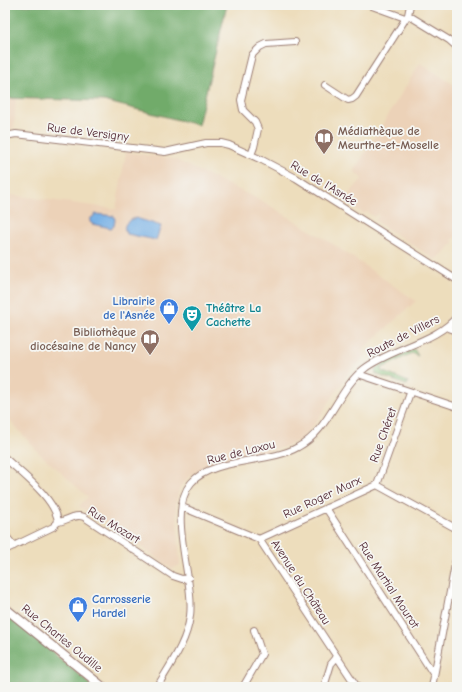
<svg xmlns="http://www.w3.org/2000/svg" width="462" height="692" font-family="'Comic Neue',sans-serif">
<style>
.built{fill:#ecd2b8}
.green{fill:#8cc67b;stroke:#6b7253}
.forest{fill:#71ab6b;stroke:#5e654b}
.water{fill:#75afe5;stroke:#606788}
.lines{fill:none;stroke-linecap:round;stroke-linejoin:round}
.minor-casing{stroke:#9c7e74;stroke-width:8}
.tertiary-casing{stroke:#9c7e74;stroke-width:10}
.minor{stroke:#fff;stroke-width:6}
.tertiary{stroke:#fff;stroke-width:8}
.labels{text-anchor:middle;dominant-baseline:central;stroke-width:3.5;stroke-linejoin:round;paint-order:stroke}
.education-label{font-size:12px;font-weight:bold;fill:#785e54;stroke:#f6f6f2;text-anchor:start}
.street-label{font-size:12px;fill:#4a1f2b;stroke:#f6f6f2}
.shop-label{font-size:12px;font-weight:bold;fill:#366cbe;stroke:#f6f6f2;text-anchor:end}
.culture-label{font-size:12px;font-weight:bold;fill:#0d838f;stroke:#f6f6f2;text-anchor:start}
</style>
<rect width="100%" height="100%" fill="#f6f6f2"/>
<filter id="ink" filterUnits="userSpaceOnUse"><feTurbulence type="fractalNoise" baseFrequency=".025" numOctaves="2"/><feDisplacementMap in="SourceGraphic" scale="8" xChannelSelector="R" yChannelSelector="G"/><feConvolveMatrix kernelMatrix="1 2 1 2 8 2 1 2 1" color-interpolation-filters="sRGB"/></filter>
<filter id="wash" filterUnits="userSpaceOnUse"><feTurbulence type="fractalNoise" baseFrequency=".012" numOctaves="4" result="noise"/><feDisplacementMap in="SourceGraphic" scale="16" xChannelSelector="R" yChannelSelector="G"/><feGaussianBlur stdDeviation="0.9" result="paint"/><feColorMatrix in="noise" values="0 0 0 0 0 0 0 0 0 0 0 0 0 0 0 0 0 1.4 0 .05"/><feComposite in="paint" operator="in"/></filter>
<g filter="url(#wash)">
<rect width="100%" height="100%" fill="#edddbc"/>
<!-- built -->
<path class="built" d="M 420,63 L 457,87 L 457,236 L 452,240 L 454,243 L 436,260 L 380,224 L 375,220 L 379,216 L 378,214 L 374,217 L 367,212 L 364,214 L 343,201 L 362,179 L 354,171 Z
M 5,98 L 16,98 L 14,128 L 5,130 Z
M 126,152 L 174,159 L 264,202 L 333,244 L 416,301 L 362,350 L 366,354 L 358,365 L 352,368 L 314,425 L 300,440 L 288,446 L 210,464 L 194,473 L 188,478 L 180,487 L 176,503 L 180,565 L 172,569 L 123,534 L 79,506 L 88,497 L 40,454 L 5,415 L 5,194 L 116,209 Z"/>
<!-- green -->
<path class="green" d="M 414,349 L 418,356 L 412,353 L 382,368 L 381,371 L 408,382 L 407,385 L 376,374 L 375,370 L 386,362 Z"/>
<!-- forest -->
<path class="forest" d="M 5,5 L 227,5 L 198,125 L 104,101 L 5,98 Z
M 5,612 L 90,684 L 91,687 L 26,687 L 25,685 L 21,683 L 17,685 L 5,682 Z"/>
<!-- water -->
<path class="water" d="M 96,214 L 114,216 L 115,220 L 114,226 L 111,228 L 92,224 L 90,222 L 90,219 Z
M 136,218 L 161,226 L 156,240 L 127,234 L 125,231 C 123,223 129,220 136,218 Z"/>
</g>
<g filter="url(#ink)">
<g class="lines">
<defs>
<path id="minor" d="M 372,6 L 405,18
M 408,15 L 449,40 L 457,47
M 325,85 L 348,100 L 352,99 L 356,96 L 408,15 L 410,5
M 5,136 L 16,134 L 165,152 L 206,143 L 221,143 L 229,145 L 262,160 L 296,178 L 457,280
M 251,155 L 254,147 L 258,129 L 255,122 L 243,110 L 241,100 L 252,55 L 260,47 L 266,44 L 295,42
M 446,327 L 457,331
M 358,374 L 457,407
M 5,458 C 21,473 56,499 58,522
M 377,485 L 410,393
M 182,507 L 259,539 L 357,687
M 326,508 L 434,675
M 58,522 C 67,521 75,513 84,517 L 173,576 L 182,579 L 189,578
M 5,535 L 14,546
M 259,539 L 377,485 L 457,529
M 5,550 L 53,527 L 58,522
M 157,687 C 170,665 187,642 190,616 C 195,579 166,513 191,483 C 213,457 269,464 298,447 C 329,431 338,389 364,369 C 389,349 439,341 457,316
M 243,687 L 262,654 L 254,630
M 324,687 L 331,664 L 337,657
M 432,687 L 457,554"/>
<path id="tertiary" d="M 5,608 L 103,687"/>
</defs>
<!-- minor casing -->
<use href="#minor" class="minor-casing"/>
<!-- tertiary casing -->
<use href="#tertiary" class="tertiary-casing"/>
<!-- minor -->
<use href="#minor" class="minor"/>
<!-- tertiary -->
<use href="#tertiary" class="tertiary"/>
</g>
</g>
<!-- icons -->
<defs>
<symbol id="library-pin" viewBox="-11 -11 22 30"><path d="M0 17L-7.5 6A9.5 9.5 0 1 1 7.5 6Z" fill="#8d6e63" stroke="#f6f6f2"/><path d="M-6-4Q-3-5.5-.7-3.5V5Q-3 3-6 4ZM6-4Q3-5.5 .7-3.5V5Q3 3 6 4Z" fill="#fff"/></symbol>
<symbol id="shop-pin" viewBox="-11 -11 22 30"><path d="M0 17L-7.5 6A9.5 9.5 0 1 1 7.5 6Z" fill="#3f7fe0" stroke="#f6f6f2"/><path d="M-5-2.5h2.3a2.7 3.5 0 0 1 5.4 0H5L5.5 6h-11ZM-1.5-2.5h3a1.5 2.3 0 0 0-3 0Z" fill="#fff"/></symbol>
<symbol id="theatre-pin" viewBox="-11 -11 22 30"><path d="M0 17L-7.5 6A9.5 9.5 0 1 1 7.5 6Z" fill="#0f9aa8" stroke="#f6f6f2"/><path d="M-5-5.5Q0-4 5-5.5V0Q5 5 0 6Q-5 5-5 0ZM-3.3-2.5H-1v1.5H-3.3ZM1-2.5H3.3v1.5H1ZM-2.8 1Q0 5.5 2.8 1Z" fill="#fff"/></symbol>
</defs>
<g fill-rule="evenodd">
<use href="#library-pin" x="313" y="127" width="22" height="30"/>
<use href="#shop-pin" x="158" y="297" width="22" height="30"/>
<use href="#theatre-pin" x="181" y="304" width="22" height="30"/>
<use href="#library-pin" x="139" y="328" width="22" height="30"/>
<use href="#shop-pin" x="67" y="595" width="22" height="30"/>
</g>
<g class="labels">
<!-- education labels -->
<g class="education-label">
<text x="338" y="131">Médiathèque de<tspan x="338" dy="14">Meurthe-et-Moselle</tspan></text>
<text x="136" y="332" text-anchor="end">Bibliothèque<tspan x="136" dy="14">diocésaine de Nancy</tspan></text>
</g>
<!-- street labels -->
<g class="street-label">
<text transform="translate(88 132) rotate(7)">Rue de Versigny</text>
<text transform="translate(324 183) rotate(31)">Rue de l'Asnée</text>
<text transform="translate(403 336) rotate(-27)">Route de Villers</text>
<text transform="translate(383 435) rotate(-70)">Rue Chéret</text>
<text transform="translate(241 452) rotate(-14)">Rue de Laxou</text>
<text transform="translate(322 497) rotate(-25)">Rue Roger Marx</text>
<text transform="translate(114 525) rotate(32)">Rue Mozart</text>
<text transform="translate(301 582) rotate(57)">Avenue du Château</text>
<text transform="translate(389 585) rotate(57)">Rue Martial Mourot</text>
<text transform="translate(62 638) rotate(39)">Rue Charles Oudille</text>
</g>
<!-- shop labels -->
<g class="shop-label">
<text x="155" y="301">Librairie<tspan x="155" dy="14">de l'Asnée</tspan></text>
<text x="92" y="599" text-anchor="start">Carrosserie<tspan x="92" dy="14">Hardel</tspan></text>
</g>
<!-- culture labels -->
<g class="culture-label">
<text x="206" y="308">Théâtre La<tspan x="206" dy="14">Cachette</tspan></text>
</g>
</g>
<!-- margin -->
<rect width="462" height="692" fill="none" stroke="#f6f6f2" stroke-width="20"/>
</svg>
